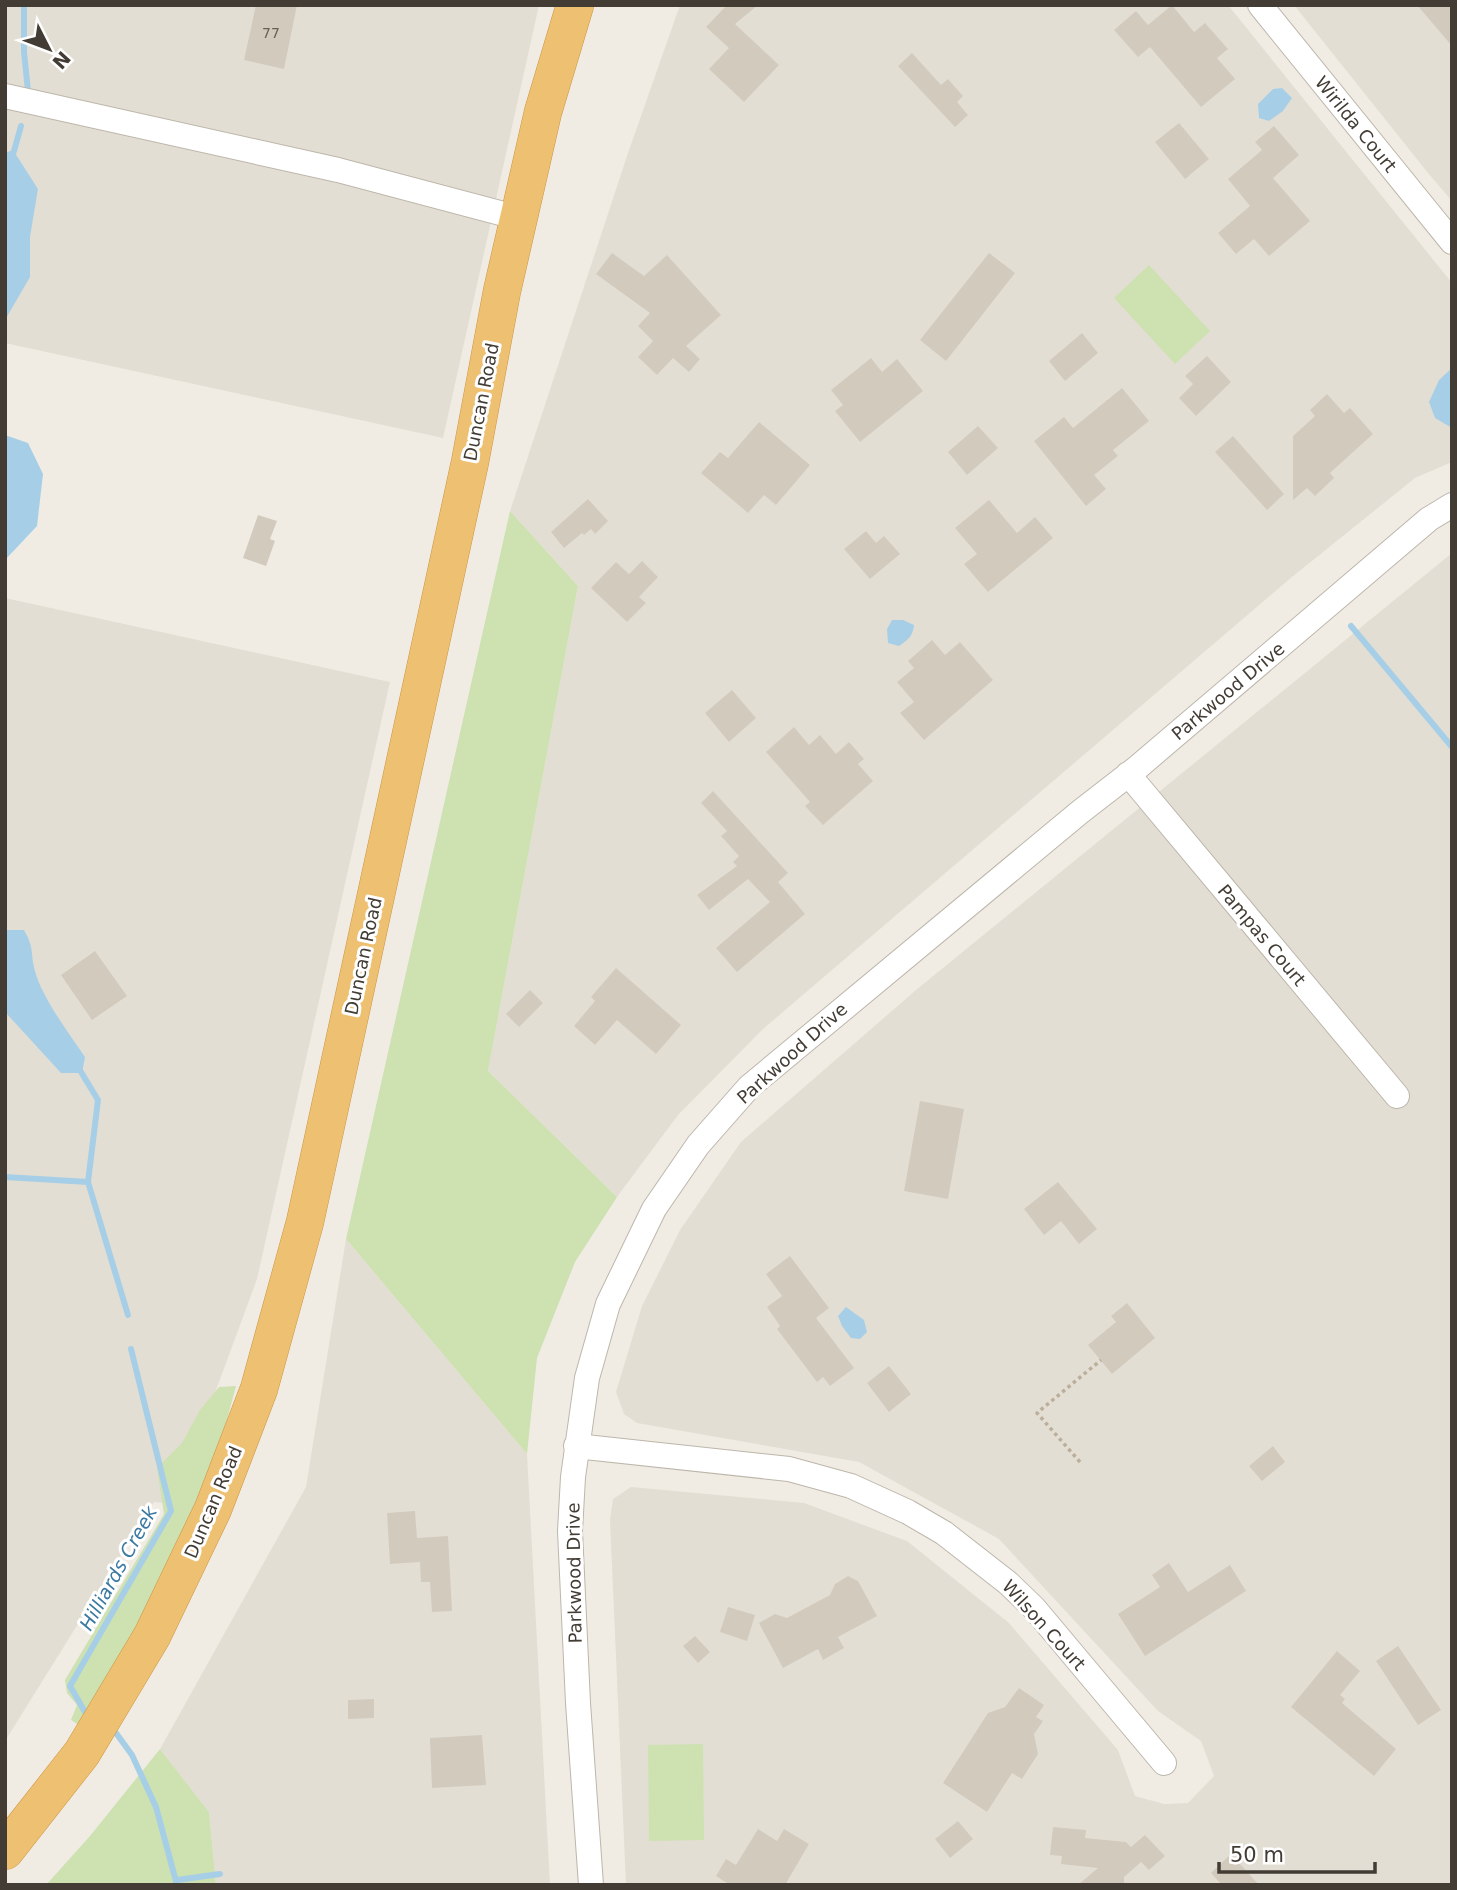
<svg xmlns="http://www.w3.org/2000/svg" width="1457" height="1890" font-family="'DejaVu Sans',sans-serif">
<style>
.residential{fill:#e3ded3}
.green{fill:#cde1b1}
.water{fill:#a6cfe7}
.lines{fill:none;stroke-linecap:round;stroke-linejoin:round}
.stream{stroke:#a6cfe7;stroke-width:6}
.building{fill:#d3cabe}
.minor-casing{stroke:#bdb6ab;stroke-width:26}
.highway-casing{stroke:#cc9543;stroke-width:38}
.path{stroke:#bbae9b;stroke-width:3.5;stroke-dasharray:3.5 3.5;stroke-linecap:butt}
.minor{stroke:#fff;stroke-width:24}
.highway{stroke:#eec071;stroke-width:37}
.labels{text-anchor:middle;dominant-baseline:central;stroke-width:6;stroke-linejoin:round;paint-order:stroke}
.number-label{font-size:14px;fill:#666057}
.street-label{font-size:18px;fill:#423c35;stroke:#fff}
.water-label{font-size:19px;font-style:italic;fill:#3a79a1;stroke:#fff}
</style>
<rect width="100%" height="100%" fill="#f0ece4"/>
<!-- residential -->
<path class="residential" d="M 5,5 L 539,5 L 443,438 L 5,343 Z
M 680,5 L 1228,5 L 1452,283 L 1452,462 L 1415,478 L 1292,577 L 763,1029 L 678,1115 L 617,1197 L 488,1071 L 578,586 L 510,511 L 628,153 Z
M 1294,5 L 1452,5 L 1452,201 L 1428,173 Z
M 1452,553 L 1452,1885 L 626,1885 L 610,1520 L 613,1499 L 631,1487 L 804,1503 L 907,1541 L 1009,1623 L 1118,1750 L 1135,1796 L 1164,1804 L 1188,1803 L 1214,1776 L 1201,1741 L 1158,1711 L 999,1539 L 859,1462 L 637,1423 L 624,1414 L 616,1392 L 642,1306 L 680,1230 L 741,1142 L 916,990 Z
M 5,598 L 390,682 L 257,1279 L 174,1504 L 154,1502 L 5,1741 Z
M 346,1239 L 527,1454 L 550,1885 L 216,1885 L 209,1812 L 160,1749 L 306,1487 Z"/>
<!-- green -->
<path class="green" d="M 1149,265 L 1210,331 L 1175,364 L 1114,298 Z
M 510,511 L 578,586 L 488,1071 L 617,1197 L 575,1262 L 537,1358 L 527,1454 L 346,1239 Z
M 236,1386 L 226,1423 L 193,1516 L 135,1631 L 79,1725 L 71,1720 L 77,1705 L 67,1693 L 65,1680 L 164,1514 L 157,1468 L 182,1443 L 200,1410 L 219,1387 Z
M 703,1744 L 704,1840 L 649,1841 L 648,1745 Z
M 160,1749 L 209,1812 L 216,1885 L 46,1885 L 90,1836 Z"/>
<!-- water -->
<path class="water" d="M 1282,88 L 1292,98 L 1283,111 L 1269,121 L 1259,118 L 1258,104 L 1273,89 Z
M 13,150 L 38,189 L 30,237 L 30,277 L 5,320 L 5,153 Z
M 1452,368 L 1452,428 L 1435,418 L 1429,402 L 1439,380 Z
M 5,435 L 28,443 L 43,474 L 37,526 L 5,560 Z
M 892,620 L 903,620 L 914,625 C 913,636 908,640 899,646 L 888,643 L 887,629 Z
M 5,930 L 24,930 C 35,949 30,953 35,971 C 42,998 69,1033 85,1057 L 82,1073 L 61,1073 L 6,1013 Z
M 846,1307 L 864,1320 L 867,1332 L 860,1339 L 851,1338 L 842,1326 L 838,1316 Z"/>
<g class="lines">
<!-- stream -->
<path class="stream" d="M 24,5 L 24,52 L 28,91
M 12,158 L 21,126
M 1351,626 L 1452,747
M 78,1067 L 98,1100 L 88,1182 L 128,1315
M 5,1177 L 88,1182
M 85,1712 L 70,1686 L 171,1511 L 131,1349
M 116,1733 L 132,1755 L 156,1807 L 177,1885
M 177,1880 L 220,1874"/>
</g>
<!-- building -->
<path class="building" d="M 256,5 L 297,5 L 284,69 L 244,60 Z
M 727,5 L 758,5 L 735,24 L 779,65 L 744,102 L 709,69 L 729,48 L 706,27 Z
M 1172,5 L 1194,32 L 1205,23 L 1228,49 L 1217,58 L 1235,79 L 1201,107 L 1150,47 L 1138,57 L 1114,30 L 1136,11 L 1148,25 Z
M 1417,5 L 1452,5 L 1452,46 Z
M 912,53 L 941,85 L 948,79 L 963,96 L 957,102 L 968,115 L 955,127 L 898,66 Z
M 1179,123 L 1209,159 L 1185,179 L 1155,142 Z
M 1274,126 L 1299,155 L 1273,178 L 1310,221 L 1269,256 L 1254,239 L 1236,254 L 1218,233 L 1250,206 L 1228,179 L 1262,150 L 1255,142 Z
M 612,253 L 644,276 L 667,255 L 721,315 L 686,346 L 700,359 L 689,372 L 673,358 L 657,375 L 638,357 L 653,341 L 638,326 L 650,313 L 596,274 Z
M 989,253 L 1015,273 L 946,361 L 920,340 Z
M 1082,333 L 1098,353 L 1065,381 L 1049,361 Z
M 1207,356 L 1231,382 L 1196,416 L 1179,398 L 1193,384 L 1185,376 Z
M 871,358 L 882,372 L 897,359 L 923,391 L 860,442 L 835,411 L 843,405 L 831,390 Z
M 1122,388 L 1149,421 L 1113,450 L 1118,456 L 1094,475 L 1106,489 L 1086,506 L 1034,441 L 1064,417 L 1073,428 Z
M 1327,394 L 1344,413 L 1350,408 L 1373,434 L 1330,473 L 1334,478 L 1315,496 L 1307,488 L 1293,500 L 1293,436 L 1315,416 L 1310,410 Z
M 759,422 L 810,465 L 776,505 L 764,495 L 748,513 L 701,473 L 720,452 L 728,458 Z
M 978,426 L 998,448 L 967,475 L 948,452 Z
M 1233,436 L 1284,494 L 1267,510 L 1215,452 Z
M 588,499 L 608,521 L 595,534 L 591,529 L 584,535 L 582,533 L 564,548 L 551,532 Z
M 989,500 L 1017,533 L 1035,517 L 1053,538 L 988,592 L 964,564 L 977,554 L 955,528 Z
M 258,515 L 277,521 L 270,539 L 275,541 L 266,566 L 243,558 Z
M 866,531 L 876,543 L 884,536 L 900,554 L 870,579 L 844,549 Z
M 642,561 L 658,577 L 639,597 L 646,603 L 627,622 L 591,588 L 616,562 L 629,574 Z
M 932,640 L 945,655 L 960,642 L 993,680 L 924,740 L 900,713 L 914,702 L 897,682 L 914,668 L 908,661 Z
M 732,690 L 756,718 L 729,742 L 705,713 Z
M 794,727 L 809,745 L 820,735 L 836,754 L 849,742 L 864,759 L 858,764 L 873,781 L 823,825 L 805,806 L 810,802 L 766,752 Z
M 713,791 L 788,873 L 778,882 L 805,914 L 737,972 L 716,948 L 770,902 L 748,879 L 709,910 L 697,895 L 737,866 L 733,862 L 739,856 L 721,836 L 727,831 L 701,803 Z
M 95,951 L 127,996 L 92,1020 L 61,975 Z
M 616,968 L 681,1025 L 656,1054 L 617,1020 L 595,1045 L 574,1026 L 595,1001 L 591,997 Z
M 530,990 L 543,1003 L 519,1027 L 506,1014 Z
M 920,1101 L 964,1109 L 948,1199 L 904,1191 Z
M 1058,1182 L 1097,1229 L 1079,1244 L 1061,1221 L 1044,1235 L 1024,1209 Z
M 790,1256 L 829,1308 L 816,1318 L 854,1368 L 830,1386 L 823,1377 L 817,1382 L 777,1329 L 780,1326 L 767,1307 L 782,1296 L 766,1274 Z
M 1127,1303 L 1155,1338 L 1112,1374 L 1088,1345 L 1116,1322 L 1111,1316 Z
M 889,1366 L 911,1394 L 889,1412 L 867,1383 Z
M 1273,1446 L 1285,1462 L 1262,1481 L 1249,1466 Z
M 415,1511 L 417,1538 L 448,1536 L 452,1611 L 432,1612 L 430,1582 L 421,1582 L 420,1562 L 390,1564 L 387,1513 Z
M 1169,1563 L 1188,1592 L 1230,1565 L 1246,1591 L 1145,1656 L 1118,1614 L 1160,1587 L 1152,1575 Z
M 848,1576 L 858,1581 L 877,1616 L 838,1637 L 844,1648 L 823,1660 L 818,1649 L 783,1668 L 759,1623 L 775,1614 L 787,1618 L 830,1595 L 835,1584 Z
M 728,1607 L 755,1615 L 747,1641 L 720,1632 Z
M 695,1636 L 710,1652 L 698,1663 L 683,1646 Z
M 1398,1646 L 1441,1710 L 1418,1725 L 1376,1661 Z
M 1337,1651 L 1360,1671 L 1340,1695 L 1345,1699 L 1342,1703 L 1396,1749 L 1374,1776 L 1291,1707 Z
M 1019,1688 L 1044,1705 L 1036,1717 L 1043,1721 L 1034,1734 L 1038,1754 L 1022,1779 L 1012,1773 L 987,1812 L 943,1783 L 988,1713 L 1005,1707 Z
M 374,1699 L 374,1718 L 348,1719 L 348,1700 Z
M 482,1735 L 486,1785 L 432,1788 L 430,1738 Z
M 958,1821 L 973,1839 L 950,1858 L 935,1839 Z
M 1053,1827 L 1086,1830 L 1085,1838 L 1126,1842 L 1131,1847 L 1145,1835 L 1165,1856 L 1149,1870 L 1141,1862 L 1124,1877 L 1124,1885 L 1078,1885 L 1098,1868 L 1061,1864 L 1062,1856 L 1050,1855 Z
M 758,1829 L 777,1841 L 784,1829 L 809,1844 L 785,1885 L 730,1885 L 716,1876 L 726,1859 L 736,1865 Z
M 1231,1854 L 1259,1885 L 1222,1885 L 1211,1873 Z"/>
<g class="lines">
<defs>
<path id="minor" d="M 1260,5 L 1452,242
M 5,96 L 338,170 L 519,218
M 1128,774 L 1397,1096
M 576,1446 L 789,1469 L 851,1486 L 908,1512 L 944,1533 L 1008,1583 L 1034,1608 L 1164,1763
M 591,1885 L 578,1703 L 570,1531 L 573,1477 L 587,1378 L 608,1304 L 654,1209 L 698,1145 L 749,1087 L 1080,812 L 1138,767 L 1429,519 L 1452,505"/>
<path id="highway" d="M 5,1851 L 82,1753 L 152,1636 L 213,1509 L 259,1389 L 305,1222 L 470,462 L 502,291 L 543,112 L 575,5"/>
</defs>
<!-- minor casing -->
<use href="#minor" class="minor-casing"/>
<!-- highway casing -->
<use href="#highway" class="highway-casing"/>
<!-- path -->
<path class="path" d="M 1080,1462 L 1037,1413 L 1101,1360"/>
<!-- minor -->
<use href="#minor" class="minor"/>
<!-- highway -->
<use href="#highway" class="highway"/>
</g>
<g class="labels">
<!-- number labels -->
<g class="number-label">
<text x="271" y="33">77</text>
</g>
<!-- street labels -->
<g class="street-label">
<text transform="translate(1356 124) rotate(51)">Wirilda Court</text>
<text transform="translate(481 402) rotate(-79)">Duncan Road</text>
<text transform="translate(1228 691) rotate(-40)">Parkwood Drive</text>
<text transform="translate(1262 935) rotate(50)">Pampas Court</text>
<text transform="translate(363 956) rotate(-78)">Duncan Road</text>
<text transform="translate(792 1053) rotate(-42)">Parkwood Drive</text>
<text transform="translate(213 1502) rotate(-67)">Duncan Road</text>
<text transform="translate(574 1573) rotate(-91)">Parkwood Drive</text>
<text transform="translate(1044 1625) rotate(48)">Wilson Court</text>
</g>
<!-- water labels -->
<g class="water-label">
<text transform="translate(118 1568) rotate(-61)">Hilliards Creek</text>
</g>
</g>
<!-- border -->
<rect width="1457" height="1890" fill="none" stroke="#423c35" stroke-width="14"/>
<!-- north arrow -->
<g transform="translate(49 49) rotate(132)" stroke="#ffffff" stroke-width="5" paint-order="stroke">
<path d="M0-5L12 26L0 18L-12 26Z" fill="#423c35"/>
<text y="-10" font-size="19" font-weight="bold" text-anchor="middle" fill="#423c35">N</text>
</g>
<!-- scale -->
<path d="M1219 1862v10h156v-10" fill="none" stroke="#423c35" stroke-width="3.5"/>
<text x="1230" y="1862" font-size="21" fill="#423c35" stroke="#ffffff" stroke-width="5" paint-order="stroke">50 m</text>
</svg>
